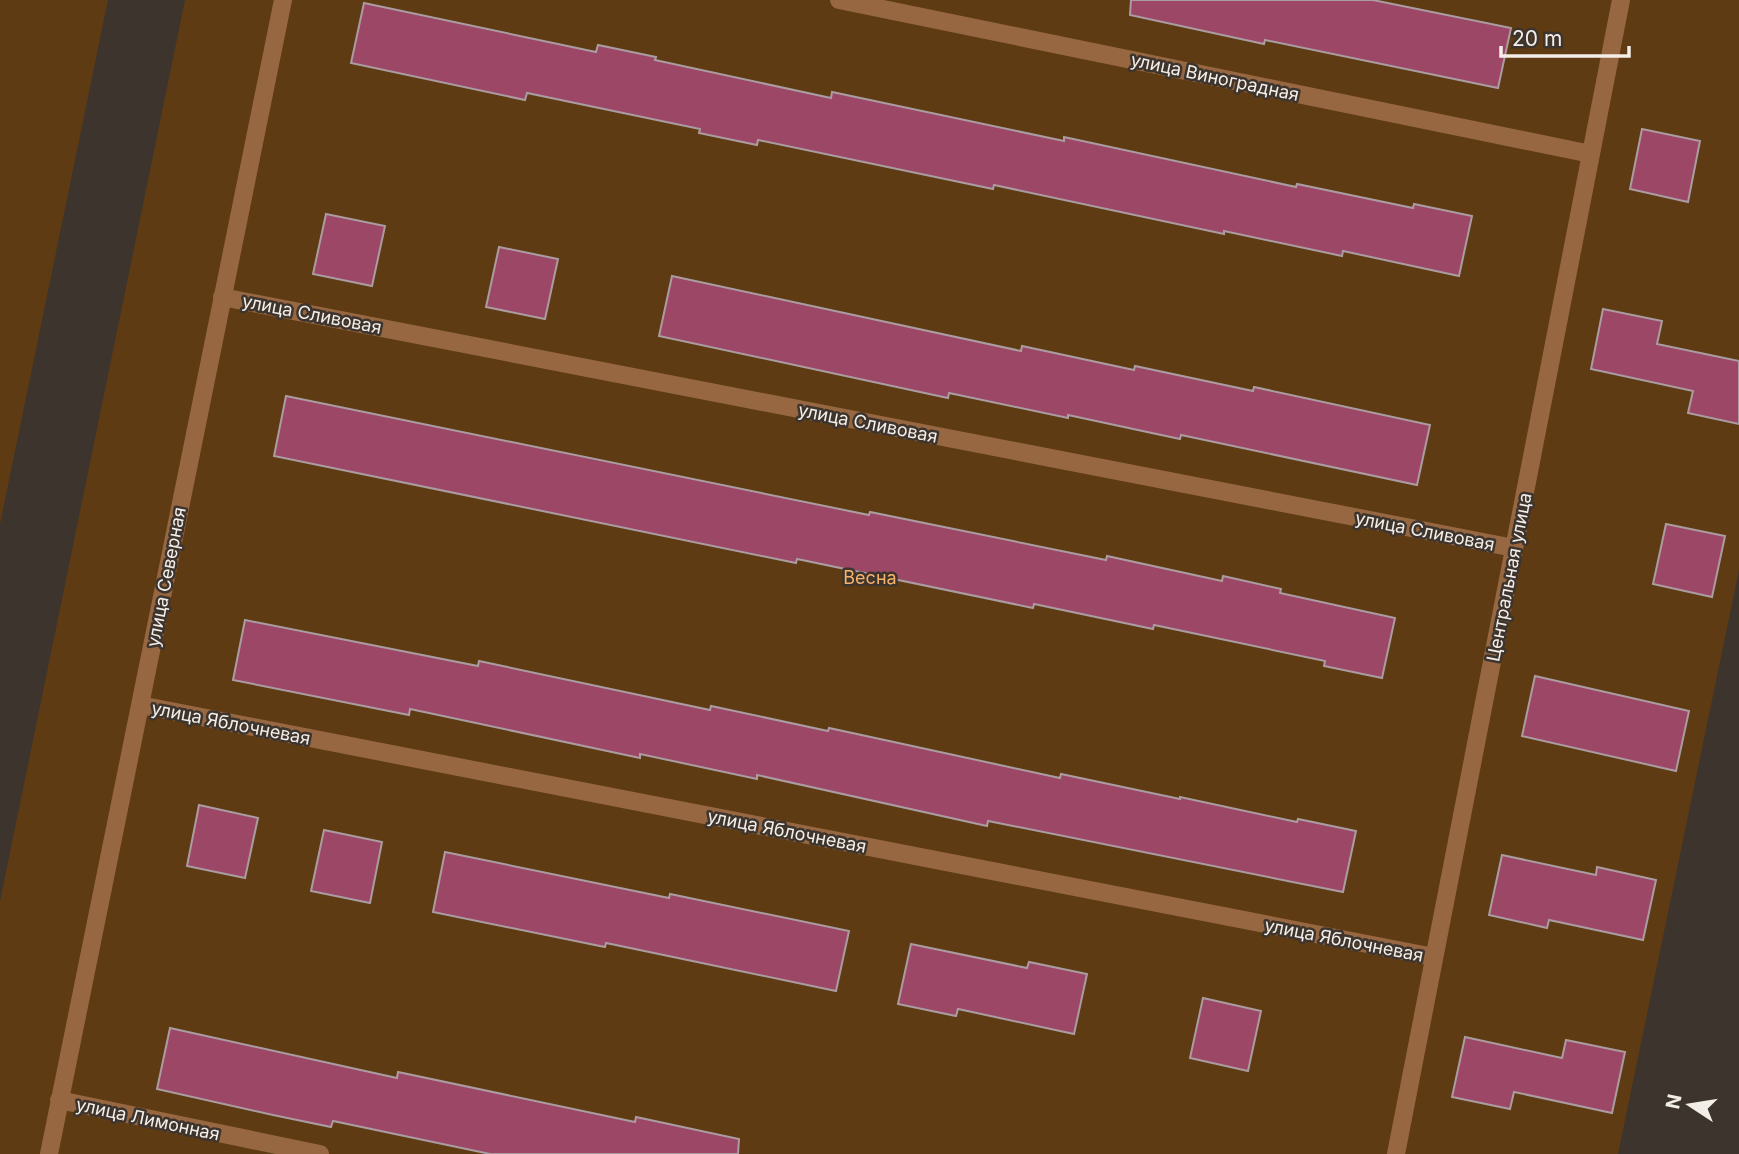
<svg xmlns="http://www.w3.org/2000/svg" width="1739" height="1154" font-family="Inter,sans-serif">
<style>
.green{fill:#5e3b13}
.building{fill:#9d4766;stroke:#aa9ca0;stroke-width:2}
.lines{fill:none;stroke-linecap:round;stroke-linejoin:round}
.street{stroke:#966741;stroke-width:18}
.labels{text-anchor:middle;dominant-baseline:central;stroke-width:5;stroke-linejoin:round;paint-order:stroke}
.street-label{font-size:18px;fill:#f4eee9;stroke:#3d342d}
.park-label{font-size:18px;fill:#f7b26a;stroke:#3d342d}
</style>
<rect width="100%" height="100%" fill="#3d342d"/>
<!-- green -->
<path class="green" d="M 0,0 L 108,0 L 0,524 Z
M 185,0 L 1739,0 L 1739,570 L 1618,1154 L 0,1154 L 0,901 Z"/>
<!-- building -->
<path class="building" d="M 1131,0 L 1373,0 L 1511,28 L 1498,88 L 1265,40 L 1264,44 L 1130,15 Z
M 364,3 L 596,52 L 598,45 L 656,57 L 655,60 L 831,98 L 832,92 L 1064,141 L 1064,137 L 1296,187 L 1297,184 L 1413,208 L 1414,204 L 1472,216 L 1459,276 L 1343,251 L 1342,256 L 1224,231 L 1224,234 L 994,185 L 993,189 L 758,140 L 757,145 L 699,133 L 700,129 L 527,93 L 525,100 L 351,63 Z
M 1642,129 L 1700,141 L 1688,202 L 1630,189 Z
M 326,214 L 385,226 L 372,286 L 313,274 Z
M 499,247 L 558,259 L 545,319 L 486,307 Z
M 672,276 L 1021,351 L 1022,346 L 1134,370 L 1135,366 L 1253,391 L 1254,387 L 1430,425 L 1417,485 L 1181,435 L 1180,439 L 1068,415 L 1068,418 L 949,393 L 948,398 L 659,336 Z
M 1603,309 L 1662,321 L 1657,344 L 1739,361 L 1739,424 L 1688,413 L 1693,391 L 1591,369 Z
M 286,396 L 869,515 L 870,512 L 1106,560 L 1107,556 L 1222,581 L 1223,576 L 1281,589 L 1280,593 L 1395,618 L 1382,678 L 1324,666 L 1325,661 L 1154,625 L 1153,629 L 1034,604 L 1033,608 L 797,559 L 796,563 L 274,456 Z
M 1666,524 L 1725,536 L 1712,597 L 1653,584 Z
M 245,620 L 478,666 L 479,661 L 710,710 L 711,706 L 828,731 L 829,728 L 1060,778 L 1061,774 L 1180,799 L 1180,797 L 1297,822 L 1298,819 L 1356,831 L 1343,892 L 988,821 L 987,826 L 757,775 L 757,779 L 640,754 L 640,758 L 410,709 L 409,715 L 233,680 Z
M 1535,676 L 1689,711 L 1676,771 L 1522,736 Z
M 199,805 L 258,818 L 245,878 L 187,866 Z
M 324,830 L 382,842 L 370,903 L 311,891 Z
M 445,852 L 669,898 L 670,894 L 849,931 L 836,991 L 606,943 L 605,947 L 433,912 Z
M 1502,855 L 1596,875 L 1597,867 L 1656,880 L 1643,940 L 1549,920 L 1547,928 L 1489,915 Z
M 911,944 L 1027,968 L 1029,962 L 1087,974 L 1074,1034 L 958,1009 L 956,1016 L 898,1004 Z
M 1203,998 L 1261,1011 L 1248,1071 L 1190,1058 Z
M 170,1028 L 397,1078 L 398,1072 L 635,1122 L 636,1117 L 739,1139 L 738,1154 L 490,1154 L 333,1121 L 331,1127 L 273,1115 L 157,1089 Z
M 1465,1037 L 1562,1058 L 1566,1040 L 1625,1052 L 1612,1113 L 1514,1092 L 1510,1109 L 1452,1097 Z"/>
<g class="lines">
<!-- street -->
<path class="street" d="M 839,0 L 1591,154
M 222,297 L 1514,548
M 140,705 L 1434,957
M 59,1100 L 320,1154
M 49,1154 L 283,0
M 1396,1154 L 1621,0"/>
</g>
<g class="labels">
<!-- street labels -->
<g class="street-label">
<text transform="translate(1215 77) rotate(12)">улица Виноградная</text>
<text transform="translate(312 314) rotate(11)">улица Сливовая</text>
<text transform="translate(868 423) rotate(11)">улица Сливовая</text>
<text transform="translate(1425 531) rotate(11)">улица Сливовая</text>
<text transform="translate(166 577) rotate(-79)">улица Северная</text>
<text transform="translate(1509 577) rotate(-79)">Центральная улица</text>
<text transform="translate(231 723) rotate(11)">улица Яблочневая</text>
<text transform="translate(787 831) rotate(11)">улица Яблочневая</text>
<text transform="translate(1344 940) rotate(11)">улица Яблочневая</text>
<text transform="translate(148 1119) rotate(12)">улица Лимонная</text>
</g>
<!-- park labels -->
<g class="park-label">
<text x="870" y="577">Весна</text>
</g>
</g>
<!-- north arrow -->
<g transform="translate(1690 1105) rotate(282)" stroke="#3d342d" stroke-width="5" paint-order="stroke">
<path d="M0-5L12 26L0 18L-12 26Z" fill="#f4eee9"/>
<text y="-10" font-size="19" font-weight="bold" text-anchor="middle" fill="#f4eee9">N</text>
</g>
<!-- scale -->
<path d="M1501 46v10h128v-10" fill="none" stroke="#f4eee9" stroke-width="3.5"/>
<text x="1512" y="46" font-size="21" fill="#f4eee9" stroke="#3d342d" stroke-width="5" paint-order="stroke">20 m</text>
</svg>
